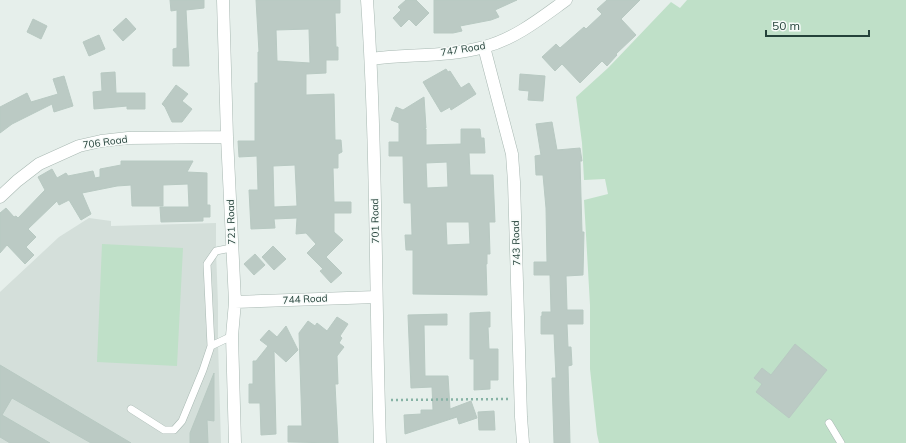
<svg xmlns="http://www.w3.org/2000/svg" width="906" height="443" font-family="Mulish,sans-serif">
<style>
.built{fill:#d4dfda}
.green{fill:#bfe0c8}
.building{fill:#bbcac4;stroke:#b8c9c2;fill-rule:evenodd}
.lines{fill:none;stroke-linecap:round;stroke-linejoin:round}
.lane-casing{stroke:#a8b8b2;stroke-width:8}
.street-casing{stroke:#a8b8b2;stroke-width:13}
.path{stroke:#86b3a5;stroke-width:2.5;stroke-dasharray:2 3;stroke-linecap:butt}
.lane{stroke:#fff;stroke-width:7}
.street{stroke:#fff;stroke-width:12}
.labels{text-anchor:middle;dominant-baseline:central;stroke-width:3;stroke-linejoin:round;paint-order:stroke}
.street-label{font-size:10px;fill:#24423a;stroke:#f7fbf9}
</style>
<rect width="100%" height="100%" fill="#e6efeb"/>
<!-- built -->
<path class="built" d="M 89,218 L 111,221 L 111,226 L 216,223 L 216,251 L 218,303 L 218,343 L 221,443 L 0,443 L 0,292 L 59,237 Z"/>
<!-- green -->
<path class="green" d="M 687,0 L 906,0 L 906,443 L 599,443 L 597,434 L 590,369 L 590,305 L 584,200 L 608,194 L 605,179 L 584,180 L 582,143 L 576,97 L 608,68 L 671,2 L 680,8 Z
M 102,244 L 183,248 L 177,366 L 97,362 Z"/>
<!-- building -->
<path class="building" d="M 170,0 L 204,0 L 204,8 L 186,10 L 189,66 L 173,66 L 173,49 L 177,48 L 177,10 L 171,11 Z
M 256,0 L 340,0 L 340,13 L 335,13 L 336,47 L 338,47 L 338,60 L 326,60 L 326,73 L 306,74 L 306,95 L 334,94 L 335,140 L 341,140 L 342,152 L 338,154 L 338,168 L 333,168 L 334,202 L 351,202 L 351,213 L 334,213 L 334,232 L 343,240 L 326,257 L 342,273 L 331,283 L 320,271 L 323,269 L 307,253 L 316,244 L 306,233 L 296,234 L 297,218 L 274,219 L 275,228 L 251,229 L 249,190 L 258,190 L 257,156 L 239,157 L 238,141 L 255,141 L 255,83 L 258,83 L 258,52 L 259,52 ZM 309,29 L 310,63 L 277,61 L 276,30 ZM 295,165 L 297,206 L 274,207 L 273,166 Z
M 406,0 L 416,0 L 429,13 L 416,26 L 409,19 L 401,27 L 393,18 L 401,10 L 398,7 Z
M 434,0 L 517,0 L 495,10 L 499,17 L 491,20 L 460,26 L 462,31 L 453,33 L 434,33 Z
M 607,0 L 640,0 L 621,19 L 636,35 L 616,54 L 617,55 L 607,66 L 602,61 L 580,83 L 562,64 L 555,71 L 542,57 L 556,44 L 560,48 L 584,27 L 586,29 L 602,14 L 597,9 Z
M 126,18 L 136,29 L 123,41 L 113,30 Z
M 33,19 L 47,26 L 41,39 L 27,32 Z
M 99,35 L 105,49 L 89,56 L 83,42 Z
M 446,69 L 448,72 L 450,71 L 461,88 L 469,83 L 476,94 L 451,110 L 450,107 L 441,112 L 423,82 Z
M 115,72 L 116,93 L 145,93 L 145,109 L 127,109 L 127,106 L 94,109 L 93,92 L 102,91 L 101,73 Z
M 520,74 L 545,76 L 543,101 L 528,100 L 529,91 L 519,90 Z
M 64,76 L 73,106 L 54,112 L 52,104 L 12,124 L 0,133 L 0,107 L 27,93 L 31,102 L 58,94 L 53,79 Z
M 176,85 L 188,94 L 182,101 L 192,109 L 182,122 L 172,122 L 165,107 L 162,104 Z
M 424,97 L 426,128 L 423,129 L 426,129 L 426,145 L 461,144 L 461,129 L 480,129 L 481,138 L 484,138 L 485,153 L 469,153 L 470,175 L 493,175 L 495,222 L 489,222 L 490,254 L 487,254 L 487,264 L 486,264 L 487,295 L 413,294 L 413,250 L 406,250 L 405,235 L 412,235 L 411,203 L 404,203 L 403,156 L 389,156 L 389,142 L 399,142 L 399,123 L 391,120 L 396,107 L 403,110 ZM 447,162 L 448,187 L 427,188 L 426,163 ZM 446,222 L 469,222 L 470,244 L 447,245 Z
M 552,122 L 557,150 L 580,148 L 582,161 L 580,161 L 582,232 L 584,232 L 583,275 L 566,276 L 567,310 L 583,310 L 583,324 L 567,324 L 568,347 L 571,347 L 572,365 L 568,366 L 570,443 L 554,443 L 552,378 L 556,378 L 554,334 L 541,334 L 541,316 L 542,316 L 542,312 L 551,312 L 550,275 L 534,275 L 534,262 L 547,262 L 546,208 L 543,175 L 536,175 L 535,156 L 541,155 L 536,124 Z
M 121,161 L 193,161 L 187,172 L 207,173 L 207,205 L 210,205 L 210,217 L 203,217 L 203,221 L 161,222 L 160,207 L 189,207 L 188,184 L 163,185 L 163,206 L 132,206 L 131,185 L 117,186 L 82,193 L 91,214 L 81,220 L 69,200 L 59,205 L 57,201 L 28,229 L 36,237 L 26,247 L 34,255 L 25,264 L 7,245 L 0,253 L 0,213 L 6,208 L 14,217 L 16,216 L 18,218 L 45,190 L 38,177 L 52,169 L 57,178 L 66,173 L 68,176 L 93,171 L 95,178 L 100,177 L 100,169 L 121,165 Z
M 273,246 L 286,259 L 274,270 L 262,257 Z
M 255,254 L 265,265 L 254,275 L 244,264 Z
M 490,312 L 490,327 L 488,327 L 489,349 L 498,349 L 498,380 L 490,380 L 490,389 L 474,390 L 474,359 L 470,359 L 470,313 Z
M 447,314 L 447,325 L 424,325 L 425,376 L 448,376 L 450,409 L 471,401 L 477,418 L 459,424 L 457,417 L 405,434 L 404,415 L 421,414 L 421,410 L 433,410 L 432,387 L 411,388 L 408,315 Z
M 337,317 L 348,324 L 340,336 L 342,338 L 339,343 L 344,347 L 337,356 L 338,384 L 335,384 L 338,443 L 288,442 L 288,426 L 302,426 L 299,333 L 308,321 L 315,326 L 317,323 L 327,331 Z
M 286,326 L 298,350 L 286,362 L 274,351 L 276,434 L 261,435 L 260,403 L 249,403 L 249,384 L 253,384 L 253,361 L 256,361 L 268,346 L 260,340 L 269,330 L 277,337 Z
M 795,344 L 827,370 L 789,418 L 756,392 L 762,384 L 754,378 L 762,368 L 771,375 Z
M 0,365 L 131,443 L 91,443 L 12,398 L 2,415 L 50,443 L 10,443 L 0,437 Z
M 214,373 L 214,421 L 207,420 L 208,443 L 190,443 L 190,433 Z
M 494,411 L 495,430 L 479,430 L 478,412 Z"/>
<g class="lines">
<defs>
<path id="lane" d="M 211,346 L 207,264 L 216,251 L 231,248
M 131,409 L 164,430 L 174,430 L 182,421 L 203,370 L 211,346 L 232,336
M 829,423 L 841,443"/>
<path id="street" d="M 223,0 L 227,137 L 235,302 L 232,336 L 235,443
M 367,0 C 377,147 375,295 380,443
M 484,47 L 512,154 L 514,182 L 521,417 L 523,443
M 371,59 C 408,54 448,57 484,47 C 515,39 541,18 566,0
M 0,197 L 17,181 L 39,164 L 79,146 L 101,141 L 128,138 L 227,137
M 235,302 L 376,297"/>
</defs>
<!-- lane casing -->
<use href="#lane" class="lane-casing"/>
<!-- street casing -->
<use href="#street" class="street-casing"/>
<!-- path -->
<path class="path" d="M 391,400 L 510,399"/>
<!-- lane -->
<use href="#lane" class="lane"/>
<!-- street -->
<use href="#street" class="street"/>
</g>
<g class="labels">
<!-- street labels -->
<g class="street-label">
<text transform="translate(463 49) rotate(-9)">747 Road</text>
<text transform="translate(105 142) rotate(-8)">706 Road</text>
<text transform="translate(375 221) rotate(-91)">701 Road</text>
<text transform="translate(231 222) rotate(-92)">721 Road</text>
<text transform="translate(516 243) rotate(-92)">743 Road</text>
<text transform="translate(305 299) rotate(-3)">744 Road</text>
</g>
</g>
<!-- scale -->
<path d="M766 30v6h103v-6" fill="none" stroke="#24423a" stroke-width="2"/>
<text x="772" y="30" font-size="12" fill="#24423a" stroke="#f7fbf9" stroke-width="3" paint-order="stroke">50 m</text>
</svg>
